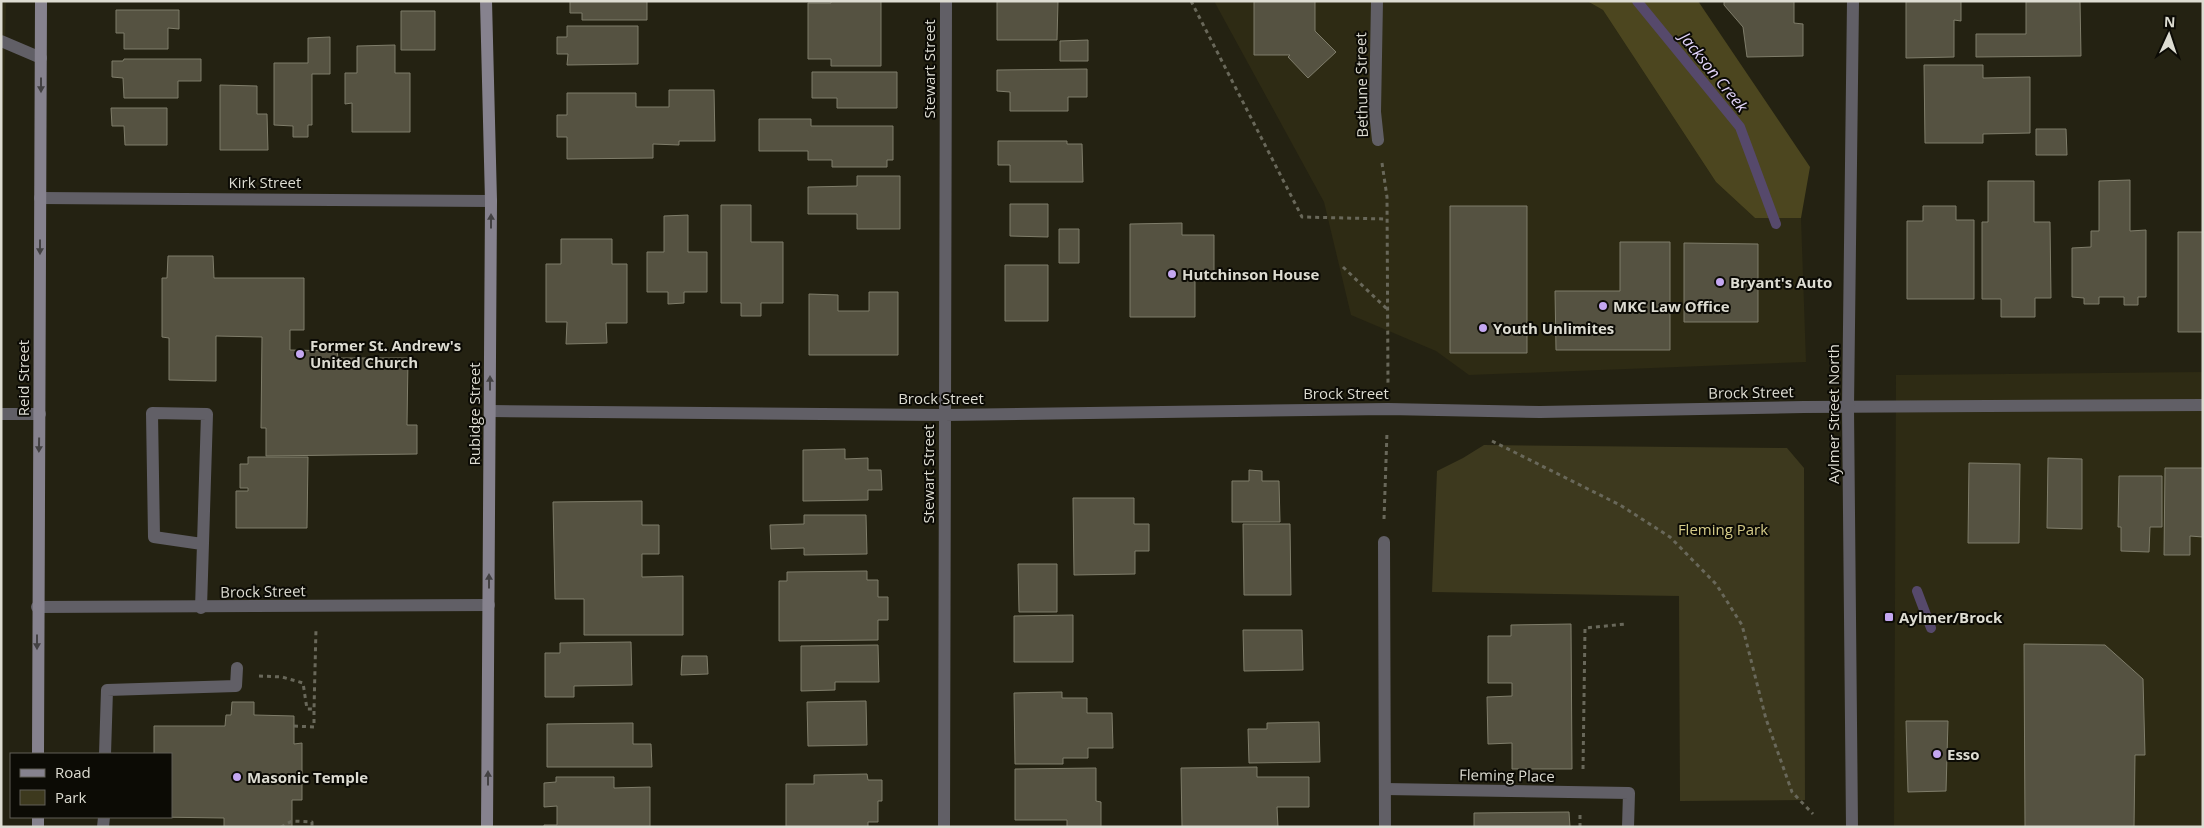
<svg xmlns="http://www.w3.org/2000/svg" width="2204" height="828" font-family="'Open Sans',sans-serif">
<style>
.built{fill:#2e2b14}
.green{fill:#3d391e}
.forest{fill:#4c461f}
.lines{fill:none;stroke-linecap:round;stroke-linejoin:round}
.stream{stroke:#56496b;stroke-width:10}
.building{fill:#555241;stroke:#7f7d6a}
.path{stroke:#69685a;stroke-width:3;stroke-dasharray:4 4;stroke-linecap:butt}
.service{stroke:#615f66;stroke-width:12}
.minor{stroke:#615f66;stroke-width:12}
.tertiary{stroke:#615f66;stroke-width:12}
.secondary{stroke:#86828e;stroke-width:12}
.oneway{fill:#434143}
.poi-dot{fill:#c4a7f1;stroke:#0c0b05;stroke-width:2}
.labels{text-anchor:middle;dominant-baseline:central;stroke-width:4;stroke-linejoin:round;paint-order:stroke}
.street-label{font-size:15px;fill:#dddcd2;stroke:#0c0b05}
.poi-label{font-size:15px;font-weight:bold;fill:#dddcd2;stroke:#0c0b05;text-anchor:start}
.park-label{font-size:15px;fill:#d5cb88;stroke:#0c0b05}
.water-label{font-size:16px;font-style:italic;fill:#e3d5fb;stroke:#0c0b05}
</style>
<rect width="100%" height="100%" fill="#242212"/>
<!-- built -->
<path class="built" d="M 1,1 L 6,1 L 1,225 Z
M 1214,1 L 1587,1 L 1603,10 L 1716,182 L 1755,218 L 1801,218 L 1806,362 L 1469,375 L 1436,351 L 1351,315 L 1324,202 Z
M 2203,372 L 2203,827 L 1894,827 L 1896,375 Z"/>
<!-- green -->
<path class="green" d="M 1484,445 L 1787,448 L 1804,468 L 1805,800 L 1680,801 L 1679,596 L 1432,592 L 1437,471 L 1463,458 Z"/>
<!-- forest -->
<path class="forest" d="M 1587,1 L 1698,1 L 1810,167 L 1801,218 L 1755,218 L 1716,182 L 1603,10 Z"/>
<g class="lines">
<!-- stream -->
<path class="stream" d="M 1637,1 L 1740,127 L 1776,224
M 1917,591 L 1931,628"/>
</g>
<!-- building -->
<path class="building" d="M 570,1 L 647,1 L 647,20 L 582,20 L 582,13 L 570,13 Z
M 831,1 L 881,1 L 881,66 L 831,66 L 831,59 L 808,59 L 808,3 L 831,3 Z
M 997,1 L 1058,1 L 1057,40 L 997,40 Z
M 1254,1 L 1315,1 L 1315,31 L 1336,52 L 1308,78 L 1288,57 L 1290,55 L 1254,55 Z
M 1724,1 L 1794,1 L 1794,23 L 1803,24 L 1803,56 L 1747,57 L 1743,27 L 1724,5 Z
M 1906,1 L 1961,1 L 1961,21 L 1954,20 L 1954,57 L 1906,58 Z
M 2026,1 L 2080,1 L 2081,56 L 1976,57 L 1976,34 L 2026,34 Z
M 116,10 L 179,10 L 179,29 L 168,28 L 168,49 L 124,49 L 124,33 L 116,33 Z
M 401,11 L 435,11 L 435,50 L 401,50 Z
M 567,26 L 638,26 L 638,64 L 567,65 L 568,54 L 557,54 L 557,37 L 567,37 Z
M 330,37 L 330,74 L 312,74 L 312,125 L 308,125 L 308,137 L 293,137 L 293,126 L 274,125 L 274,63 L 308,63 L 308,38 Z
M 1088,40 L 1088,61 L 1060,61 L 1060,41 Z
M 395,45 L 395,73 L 410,73 L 410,132 L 352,132 L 352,103 L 345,104 L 345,73 L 357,73 L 357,46 Z
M 124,59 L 201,59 L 201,81 L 178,81 L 178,98 L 124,98 L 123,78 L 112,77 L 112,61 L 123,61 Z
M 1924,65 L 1983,65 L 1983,78 L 2030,77 L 2030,133 L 1983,134 L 1983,143 L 1925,143 Z
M 1087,69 L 1087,97 L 1068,97 L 1068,111 L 1010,111 L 1010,92 L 997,91 L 997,70 Z
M 812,72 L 897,72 L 897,108 L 837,108 L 837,98 L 812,98 Z
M 220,85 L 257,86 L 257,114 L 267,114 L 268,150 L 220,150 Z
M 669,90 L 714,90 L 715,141 L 679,141 L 679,145 L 653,144 L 653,158 L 567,159 L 567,137 L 557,137 L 557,115 L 567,115 L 567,93 L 636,93 L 636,107 L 669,107 Z
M 111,108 L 167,108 L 167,145 L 125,145 L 124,126 L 112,126 Z
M 759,119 L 811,119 L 811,126 L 893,126 L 893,160 L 887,160 L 887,167 L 832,167 L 832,160 L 808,160 L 808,151 L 759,151 Z
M 2036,129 L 2066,129 L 2067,155 L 2036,155 Z
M 998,141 L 1067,141 L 1067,144 L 1082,144 L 1083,182 L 1010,182 L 1010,165 L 998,165 Z
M 857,176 L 900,176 L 900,229 L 857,229 L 857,214 L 808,214 L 808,187 L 857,186 Z
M 2130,180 L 2130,231 L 2146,230 L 2146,297 L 2138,297 L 2138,305 L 2124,305 L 2124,297 L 2099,297 L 2099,304 L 2084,304 L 2084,298 L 2072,297 L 2072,248 L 2091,247 L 2091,231 L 2099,231 L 2099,181 Z
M 1988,181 L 2034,181 L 2034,222 L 2050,222 L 2051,298 L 2035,298 L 2035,317 L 2001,317 L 2001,299 L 1982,299 L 1982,222 L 1988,222 Z
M 1010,204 L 1048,204 L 1048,237 L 1010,236 Z
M 721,205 L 751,205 L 751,242 L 783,242 L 783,303 L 761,303 L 761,316 L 741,316 L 741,303 L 721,303 Z
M 1450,206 L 1527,206 L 1527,353 L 1450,353 Z
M 1923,206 L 1956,206 L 1956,220 L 1974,220 L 1974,299 L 1907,299 L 1907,221 L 1923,221 Z
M 688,215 L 688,252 L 707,252 L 707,292 L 684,292 L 684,303 L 668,304 L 668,292 L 647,292 L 647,252 L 664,252 L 664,216 Z
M 1182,223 L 1182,235 L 1214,235 L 1214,278 L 1195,278 L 1195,317 L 1130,317 L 1130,224 Z
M 1059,229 L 1079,229 L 1079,263 L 1059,263 Z
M 2178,232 L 2203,232 L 2203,332 L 2178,332 Z
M 561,239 L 612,239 L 612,264 L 627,264 L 627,323 L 606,323 L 607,343 L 566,344 L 567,322 L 546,322 L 546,264 L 561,264 Z
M 1620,242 L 1670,242 L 1670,350 L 1556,350 L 1555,291 L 1620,291 Z
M 1684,243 L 1758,244 L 1758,322 L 1684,322 Z
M 168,256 L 213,256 L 214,278 L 304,278 L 304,330 L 290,330 L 290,350 L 337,351 L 338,358 L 408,358 L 407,425 L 417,425 L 417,454 L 266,456 L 266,428 L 261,428 L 262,337 L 216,336 L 216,381 L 169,380 L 169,338 L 162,337 L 162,278 L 167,278 Z
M 1005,265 L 1048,265 L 1048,321 L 1005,321 Z
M 869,292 L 898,292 L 898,355 L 809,355 L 809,294 L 838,295 L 838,311 L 869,311 Z
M 845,449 L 845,459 L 868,458 L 868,470 L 881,470 L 882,490 L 868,490 L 868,500 L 803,501 L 803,450 Z
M 248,457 L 308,457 L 307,528 L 236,528 L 236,491 L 248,491 L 248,488 L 240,488 L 240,464 L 248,464 Z
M 2048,458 L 2082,459 L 2082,529 L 2047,528 Z
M 1969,463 L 2020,464 L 2019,543 L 1968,543 Z
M 2165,468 L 2203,468 L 2203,537 L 2190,536 L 2190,555 L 2164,555 Z
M 1249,470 L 1262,471 L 1262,481 L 1279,481 L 1280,522 L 1232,522 L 1232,481 L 1249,481 Z
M 2119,476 L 2162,476 L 2162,527 L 2150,527 L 2149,552 L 2121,551 L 2121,527 L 2118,527 Z
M 1073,498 L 1134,498 L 1134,524 L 1149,524 L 1149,551 L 1135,551 L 1135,574 L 1074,575 Z
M 642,501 L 642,525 L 659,525 L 659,554 L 642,554 L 642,577 L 683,576 L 683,635 L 584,635 L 584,599 L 555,599 L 553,502 Z
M 804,515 L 866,515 L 867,554 L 804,555 L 804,548 L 771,549 L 770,525 L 804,524 Z
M 1243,524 L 1290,524 L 1291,595 L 1244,595 Z
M 1018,564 L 1057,564 L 1057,612 L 1019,612 Z
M 867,571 L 867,580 L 878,580 L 878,597 L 888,597 L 888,620 L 878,620 L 878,640 L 779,641 L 779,581 L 787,581 L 787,572 Z
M 1073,615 L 1073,662 L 1014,662 L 1014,616 Z
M 1571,624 L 1572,769 L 1512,769 L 1512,743 L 1488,744 L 1487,697 L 1512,696 L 1512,683 L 1488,683 L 1488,636 L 1511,636 L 1511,625 Z
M 1243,630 L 1302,630 L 1303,670 L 1244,671 Z
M 631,642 L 632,685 L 574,686 L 574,697 L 545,697 L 545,653 L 560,653 L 560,643 Z
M 2024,644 L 2105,645 L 2143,679 L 2145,755 L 2135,755 L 2134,827 L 2025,827 Z
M 878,645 L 879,682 L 835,682 L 835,690 L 801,691 L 801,646 Z
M 682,656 L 707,656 L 708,674 L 681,675 Z
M 1062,692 L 1062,698 L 1087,698 L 1087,713 L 1112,713 L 1113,748 L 1088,748 L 1088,758 L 1063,758 L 1063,764 L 1015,764 L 1014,693 Z
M 866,701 L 867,745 L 808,746 L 807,702 Z
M 232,702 L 254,702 L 254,715 L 294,716 L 294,744 L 302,743 L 302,800 L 292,800 L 292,827 L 224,827 L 224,818 L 154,817 L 171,817 L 171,754 L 154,754 L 154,726 L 225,726 L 226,715 L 231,715 Z
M 1906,721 L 1948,721 L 1946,791 L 1908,792 Z
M 1319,722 L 1320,762 L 1249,763 L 1248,729 L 1267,729 L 1267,723 Z
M 633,723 L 633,744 L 651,744 L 652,767 L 547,767 L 547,724 Z
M 1257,767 L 1257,777 L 1309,777 L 1309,807 L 1277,807 L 1278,827 L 1182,827 L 1181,768 Z
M 1096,768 L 1096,801 L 1101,802 L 1101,827 L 1067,827 L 1067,820 L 1015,820 L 1015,769 Z
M 867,774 L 868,780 L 882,780 L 882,801 L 878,801 L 878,822 L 868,822 L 868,827 L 786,827 L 786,784 L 814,784 L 814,775 Z
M 556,777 L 614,777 L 614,788 L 650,787 L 650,827 L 544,827 L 544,825 L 557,825 L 557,806 L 544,807 L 544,783 L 556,782 Z
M 1569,812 L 1570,827 L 1474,827 L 1474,813 Z"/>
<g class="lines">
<!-- path -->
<path class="path" d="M 1191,1 L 1302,217 L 1387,219
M 1382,163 L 1387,197 L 1388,386
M 1343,267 L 1388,310
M 1492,441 L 1620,505 L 1670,537 L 1716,584 L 1742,625 L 1766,719 L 1792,792 L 1813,814
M 1384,519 L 1387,432
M 259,676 L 282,677 L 303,683 L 307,709 L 314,709 L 316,629
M 294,726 L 314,727 L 314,709
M 1583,769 L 1585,628 L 1626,624
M 281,827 L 292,821 L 312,822 L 312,827
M 1580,827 L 1580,815"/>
<!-- service -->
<path class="service" d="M 1,41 L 41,58
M 201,608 L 207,414 L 152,413 L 154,537 L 202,544
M 105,754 L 107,690 L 236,686 L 237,668
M 1385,789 L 1629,793 L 1628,827
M 103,827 L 104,817"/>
<!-- minor -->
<path class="minor" d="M 1377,1 L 1375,112 L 1378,140
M 40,198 L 491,201
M 490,411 L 944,415 L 1388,409 L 1540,412 L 1804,407 L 2203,405
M 1,414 L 40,414
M 1384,542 L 1385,827
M 37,607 L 489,605
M 944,827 L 946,1"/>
<!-- tertiary -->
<path class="tertiary" d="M 1852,827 L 1848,408 L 1853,1"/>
<!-- secondary -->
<path class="secondary" d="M 486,1 L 491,201 L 487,827
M 38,754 L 41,1
M 38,817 L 38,827"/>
</g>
<!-- one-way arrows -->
<defs><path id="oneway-solid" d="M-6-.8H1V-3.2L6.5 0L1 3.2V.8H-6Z" transform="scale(1.25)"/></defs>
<g class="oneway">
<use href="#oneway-solid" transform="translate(41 85) rotate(90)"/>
<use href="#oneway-solid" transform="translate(491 221) rotate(-90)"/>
<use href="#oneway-solid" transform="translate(40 247) rotate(90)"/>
<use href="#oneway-solid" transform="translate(490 383) rotate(-90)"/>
<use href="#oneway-solid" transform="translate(39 445) rotate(91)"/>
<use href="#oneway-solid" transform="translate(489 581) rotate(-90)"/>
<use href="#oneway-solid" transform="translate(37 642) rotate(90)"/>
<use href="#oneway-solid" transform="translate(488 778) rotate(-90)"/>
</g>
<!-- markers -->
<g class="poi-dot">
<circle cx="1172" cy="274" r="5"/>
<circle cx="1720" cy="282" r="5"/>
<circle cx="1603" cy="306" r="5"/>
<circle cx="1483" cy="328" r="5"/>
<circle cx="300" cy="354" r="5"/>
<rect x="1884" y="612" width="10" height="10" rx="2.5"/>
<circle cx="1937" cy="754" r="5"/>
<circle cx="237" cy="777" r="5"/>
</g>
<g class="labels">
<!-- street labels -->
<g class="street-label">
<text transform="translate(929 69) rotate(-90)">Stewart Street</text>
<text transform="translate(1361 85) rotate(-91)">Bethune Street</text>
<text x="265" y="182">Kirk Street</text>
<text transform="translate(23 378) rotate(-90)">Reid Street</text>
<text transform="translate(1751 392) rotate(-1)">Brock Street</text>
<text x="1346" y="393">Brock Street</text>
<text x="941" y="398">Brock Street</text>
<text transform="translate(474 414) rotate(-90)">Rubidge Street</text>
<text transform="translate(1833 414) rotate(-90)">Aylmer Street North</text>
<text transform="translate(928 474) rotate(-90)">Stewart Street</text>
<text transform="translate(263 591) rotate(-1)">Brock Street</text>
<text transform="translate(1507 775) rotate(1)">Fleming Place</text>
</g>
<!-- poi labels -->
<g class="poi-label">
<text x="1182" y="274">Hutchinson House</text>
<text x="1730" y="282">Bryant's Auto</text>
<text x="1613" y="306">MKC Law Office</text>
<text x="1493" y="328">Youth Unlimites</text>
<text x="310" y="345">Former St. Andrew's<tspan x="310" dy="17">United Church</tspan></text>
<text x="1899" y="617">Aylmer/Brock</text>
<text x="1947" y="754">Esso</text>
<text x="247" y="777">Masonic Temple</text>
</g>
<!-- park labels -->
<g class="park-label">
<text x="1723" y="529">Fleming Park</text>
</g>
<!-- water labels -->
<g class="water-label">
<text transform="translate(1714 72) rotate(51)">Jackson Creek</text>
</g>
</g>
<!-- border -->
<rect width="2204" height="828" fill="none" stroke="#dddcd2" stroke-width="5"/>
<!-- legend -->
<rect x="10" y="753" width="162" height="65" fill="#0c0b05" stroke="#605f57"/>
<rect x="20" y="769" width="25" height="8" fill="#86828e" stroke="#605f57"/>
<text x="55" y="778" font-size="15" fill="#dddcd2">Road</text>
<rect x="20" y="790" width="25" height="15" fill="#3d391e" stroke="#605f57"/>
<text x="55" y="803" font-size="15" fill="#dddcd2">Park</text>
<!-- north arrow -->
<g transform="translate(2169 35) rotate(3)" stroke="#0c0b05" stroke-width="4" paint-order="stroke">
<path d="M0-4L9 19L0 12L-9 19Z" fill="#dddcd2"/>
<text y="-8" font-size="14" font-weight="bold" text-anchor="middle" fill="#dddcd2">N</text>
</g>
</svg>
